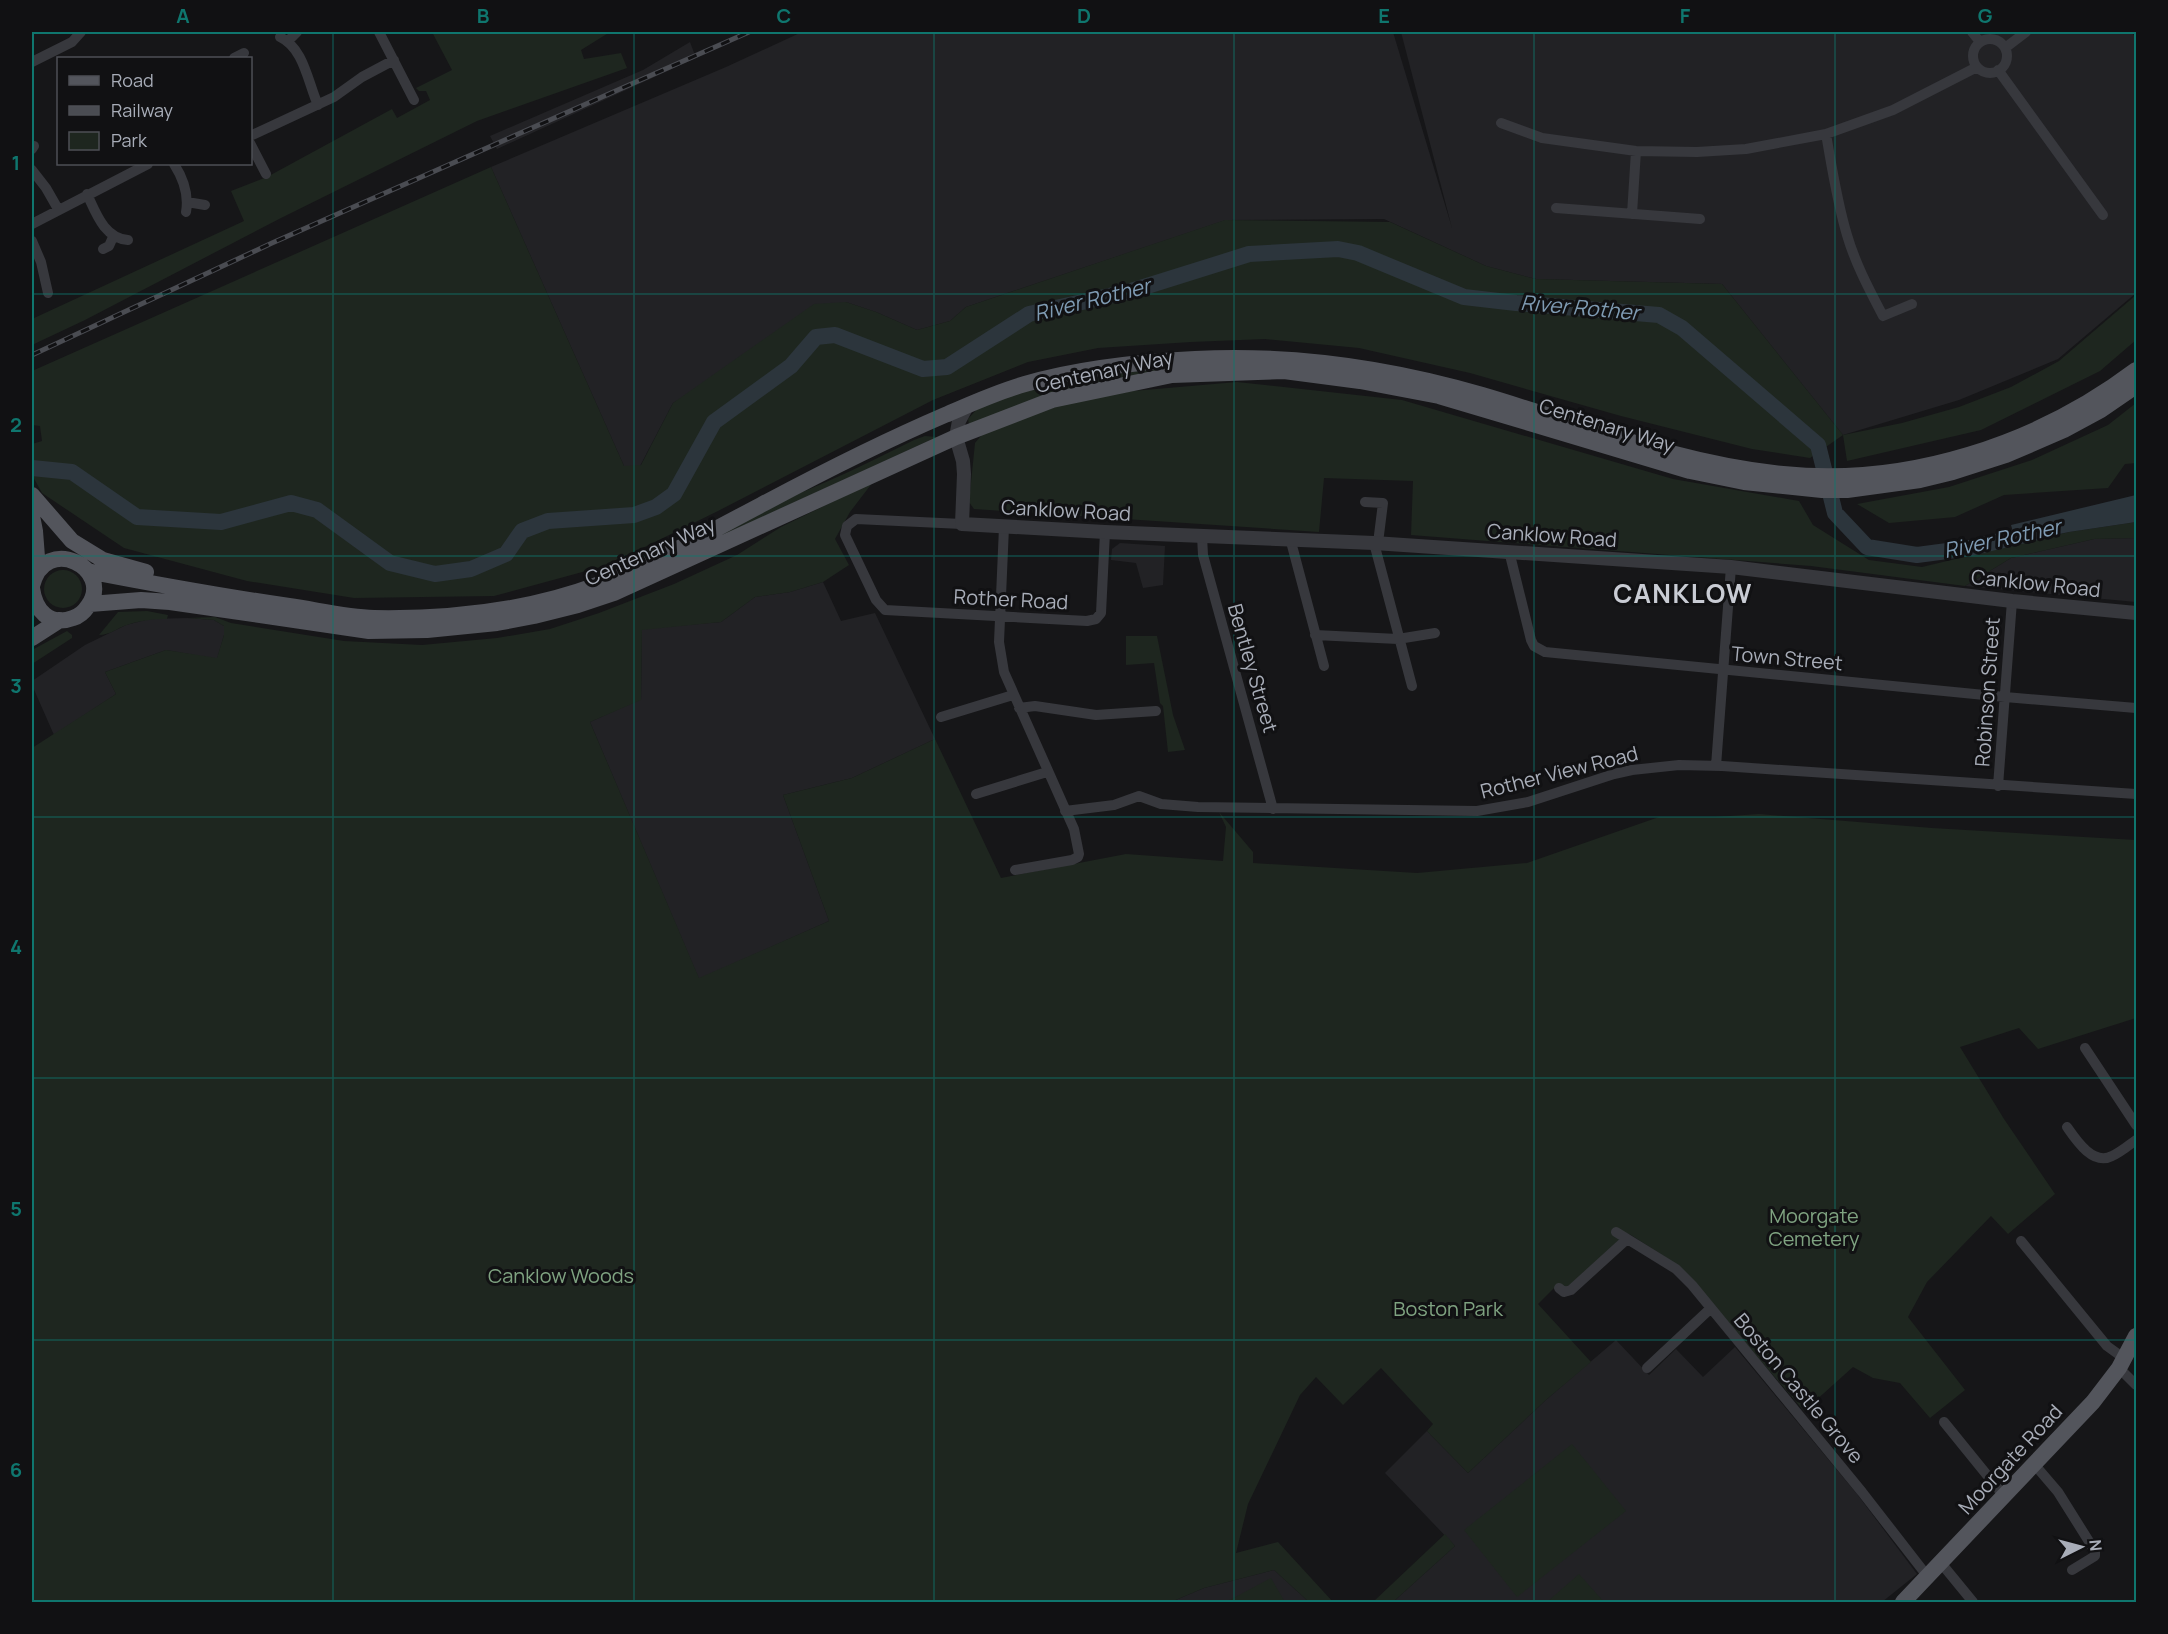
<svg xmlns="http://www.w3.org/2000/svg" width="2168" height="1634" font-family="Manrope,sans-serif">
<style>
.built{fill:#222225}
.green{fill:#1e261f}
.water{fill:#2c353c}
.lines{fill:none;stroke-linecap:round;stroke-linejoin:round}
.river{stroke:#2c353c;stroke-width:16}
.minor{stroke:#37383d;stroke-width:10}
.tertiary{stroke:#37383d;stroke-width:14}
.primary{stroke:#53555c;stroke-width:16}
.rail-casing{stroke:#4a4c52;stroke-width:5}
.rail{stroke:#111113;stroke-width:3;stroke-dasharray:9;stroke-linecap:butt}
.grid{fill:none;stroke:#0f766e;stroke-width:1.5;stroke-opacity:0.55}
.labels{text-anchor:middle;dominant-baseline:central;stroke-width:6;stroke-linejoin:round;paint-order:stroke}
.street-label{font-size:20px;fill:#a8adb8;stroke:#111113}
.park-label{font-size:20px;fill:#7fa381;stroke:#111113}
.water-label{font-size:21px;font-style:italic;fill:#7f9bb3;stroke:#111113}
.district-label{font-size:26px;font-weight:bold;letter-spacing:1.5px;fill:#c9ccd4;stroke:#111113}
.neatline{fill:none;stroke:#0f766e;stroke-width:2}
.grid-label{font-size:20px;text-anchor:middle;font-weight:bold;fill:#0f766e}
</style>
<rect width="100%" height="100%" fill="#161618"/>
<!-- built -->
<path class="built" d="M 802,32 L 1393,32 L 1452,228 L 1401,32 L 2131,32 L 2136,38 L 2136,293 L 2058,359 L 1959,400 L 1843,435 L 1722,284 L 1536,279 L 1486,266 L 1384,219 L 1226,220 L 966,307 L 950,321 L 917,330 L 876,312 L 846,302 L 673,403 L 640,466 L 624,466 L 491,167 L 726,67 Z
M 690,42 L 696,58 L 497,149 L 490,136 L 643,70 Z
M 2136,538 L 2136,602 L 1965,586 L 2011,558 L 2094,539 Z
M 1120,543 L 1165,546 L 1163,585 L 1143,588 L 1136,563 L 1111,560 L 1112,549 Z
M 823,582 L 841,621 L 875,613 L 935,739 L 852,778 L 783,795 L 829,921 L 699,979 L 590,722 L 641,699 L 642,629 L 721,622 L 755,597 L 790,592 Z
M 188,618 L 214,620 L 224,626 L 224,635 L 217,659 L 166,650 L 105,672 L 116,694 L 54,735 L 32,685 L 32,681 L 85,645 L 126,625 L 149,619 Z
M 1616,1340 L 1649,1375 L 1676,1349 L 1703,1377 L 1735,1347 L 1857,1494 L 1917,1574 L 1882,1602 L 1393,1602 L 1455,1546 L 1385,1473 L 1427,1431 L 1468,1473 L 1547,1399 Z
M 1274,1570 L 1309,1602 L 1171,1602 L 1204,1588 Z"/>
<!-- green -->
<path class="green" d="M 432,32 L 610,32 L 581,50 L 584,59 L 621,53 L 627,68 L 477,121 L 281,218 L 85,320 L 32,345 L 32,319 L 244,221 L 231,191 L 267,177 L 392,109 L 397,118 L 430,100 L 426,91 L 419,91 L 416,88 L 452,70 Z
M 491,167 L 624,466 L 641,465 L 673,403 L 814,304 L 846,302 L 876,312 L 917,330 L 950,321 L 966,307 L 1225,220 L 1390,222 L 1486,266 L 1536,279 L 1722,284 L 1843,435 L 1902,423 L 1959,407 L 2011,387 L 2059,361 L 2136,295 L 2136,340 L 2100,371 L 1981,430 L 1847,461 L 1843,435 L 1810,458 L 1752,449 L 1621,416 L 1470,373 L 1359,348 L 1265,339 L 1191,342 L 1098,348 L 1028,362 L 933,400 L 718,511 L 608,565 L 494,596 L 354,598 L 247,581 L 124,548 L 42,493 L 32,475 L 32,444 L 42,441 L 40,426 L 32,425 L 32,371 Z
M 1177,367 L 969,424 L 968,419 L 977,409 L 1024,391 L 1099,375 Z
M 1237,382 L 1402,400 L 1673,479 L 1799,501 L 1813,525 L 1869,560 L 1922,567 L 2069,532 L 2136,522 L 2136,538 L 2094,539 L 2011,558 L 1965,586 L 1811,566 L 1411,535 L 1413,481 L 1324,478 L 1319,532 L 974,509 L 969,502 L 975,443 L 985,431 L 1058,406 L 1110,393 Z
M 2136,403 L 2136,463 L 2125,464 L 2108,488 L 2004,495 L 1955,517 L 1889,523 L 1857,504 L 1949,487 L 2032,460 L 2108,425 Z
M 925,436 L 937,437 L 719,537 C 749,512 790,498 826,482 C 856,469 885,454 914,440 Z
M 873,482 L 850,512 L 835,539 L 849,565 L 823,582 L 790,592 L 755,597 L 721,622 L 642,630 L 641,700 L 590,722 L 699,978 L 829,921 L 783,795 L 852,778 L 935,739 L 1001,878 L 1126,854 L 1223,861 L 1226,827 L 1219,812 L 1253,852 L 1253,863 L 1417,873 L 1527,863 L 1659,817 L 1715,817 L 1759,814 L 1932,828 L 2136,840 L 2136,1018 L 2038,1049 L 2019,1028 L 1960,1047 L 2004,1119 L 2055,1194 L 2008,1234 L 1991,1216 L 1927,1282 L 1908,1317 L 1965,1390 L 1930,1418 L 1900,1383 L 1873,1378 L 1853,1367 L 1804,1411 L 1679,1266 L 1631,1235 L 1618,1230 L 1619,1242 L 1565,1289 L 1558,1284 L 1538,1304 L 1591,1362 L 1547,1399 L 1468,1473 L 1427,1431 L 1433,1424 L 1381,1368 L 1343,1405 L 1316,1377 L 1300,1395 L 1248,1504 L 1236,1553 L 1278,1542 L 1333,1602 L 1309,1602 L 1274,1570 L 1204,1588 L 1171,1602 L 32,1602 L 32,748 L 116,694 L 105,672 L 166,650 L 217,658 L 224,635 L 224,626 L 214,620 L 188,618 L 215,617 L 231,623 L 344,641 L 422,645 L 497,638 L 550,629 L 599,613 L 674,584 L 737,555 L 781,527 Z
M44 589a19 19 0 1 1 38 0a19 19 0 1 1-38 0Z
M 147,611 L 168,615 L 167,619 C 154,619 141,620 127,625 C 117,628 110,635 99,635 L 118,612 Z
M 67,631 L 72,635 L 72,638 L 32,664 L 32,650 Z
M 1126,636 L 1157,636 L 1173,715 L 1185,750 L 1168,752 L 1163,706 L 1160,703 L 1154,663 L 1126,665 Z
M 1572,1444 L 1626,1511 L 1517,1597 L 1464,1530 Z
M 1445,1534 L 1455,1546 L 1393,1602 L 1373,1602 Z
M 1579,1574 L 1604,1602 L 1547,1602 Z
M 1271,1578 L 1285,1602 L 1226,1602 Z"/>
<!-- water -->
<path class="water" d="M 2136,495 L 2136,522 L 2069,532 L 2016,543 L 2011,525 Z"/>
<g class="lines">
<!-- river -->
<path class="river" d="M 32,468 L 72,472 L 137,517 L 221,522 L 291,503 L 317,510 L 390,563 L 435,574 L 471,569 L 506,554 L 522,531 L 548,521 L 634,515 L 656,507 L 674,494 L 714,422 L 791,366 L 816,337 L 835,335 L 923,369 L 947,367 L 1029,314 L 1131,291 L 1249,254 L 1338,249 L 1358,253 L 1464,297 L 1516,303 L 1659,315 L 1682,328 L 1818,445 L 1835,513 L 1867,547 L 1917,555 L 1970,548 L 2037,532"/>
<!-- minor -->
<path class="minor" d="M 379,32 L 414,100
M 1972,32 L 1980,42
M 280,37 C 304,48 308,83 318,105
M1973 56a17 17 0 1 1 34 0a17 17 0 1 1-34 0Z
M 288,41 L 297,32
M 2005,48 L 2026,32
M 234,58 L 244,53
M 32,62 L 72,42 L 81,32
M 1998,70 L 2103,215
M 1501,123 L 1542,138 L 1636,151 L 1697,152 L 1746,149 L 1826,134 L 1893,110 L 1977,67
M 1826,134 C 1832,168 1837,202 1847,235 C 1855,263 1870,291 1883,316 L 1912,304
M 250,136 L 334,97 L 362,77 L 394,60
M 250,143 L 266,174
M 32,149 L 34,146
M 174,164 C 183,178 189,195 186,212
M 32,170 L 46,188 L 58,209
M 87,194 C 96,213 104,238 128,240
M 187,202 L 205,205
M 1556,208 L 1700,219
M 1632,214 L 1636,151
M 32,224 L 148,164
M 32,241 L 41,262 L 48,293
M 103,249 L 109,246 L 113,237
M 1365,502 L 1383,503 L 1378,543
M 962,524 L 856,519 L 847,526 L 845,535 L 876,600 L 885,610 L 1087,621 L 1096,619 L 1101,613 L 1105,532
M 1004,527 L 999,642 L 1004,672 L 1074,829 L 1079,854 L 1078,857 L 1072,860 L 1015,870
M 1202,536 L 1203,555 L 1273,809
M 1290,538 L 1324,666
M 1374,543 L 1412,686
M 1509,551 L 1531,640 L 1534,646 L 1545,652 L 2005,697 L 2136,708
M 1315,635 L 1398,639 L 1435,633
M 1019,708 L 1035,706 L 1096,715 L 1156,711
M 941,717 L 1013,695
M 1716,766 L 1731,567
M 1998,786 L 2012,601
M 976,794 L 1047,772
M 1065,811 L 1114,805 L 1139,796 L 1161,804 L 1198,807 L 1477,811 L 1528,802 L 1614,774 L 1632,770 L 1679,765 L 1722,766 L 2136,794
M 2085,1048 L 2136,1125
M 2067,1127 C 2076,1140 2093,1166 2112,1156 C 2121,1152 2129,1145 2136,1140
M 1616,1232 L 1676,1269 L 1692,1285 L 1862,1492 L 1928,1577
M 2021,1241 L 2107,1346 L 2125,1359
M 1559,1288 L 1564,1292 L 1571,1290 L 1626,1240
M 1647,1368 L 1710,1309
M 2119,1368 L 2136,1385
M 1944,1422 L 2004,1496
M 2034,1464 L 2058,1492 L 2095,1551 L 2095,1556 L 2072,1570
M 1941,1563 L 1973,1602"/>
<!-- tertiary -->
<path class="tertiary" d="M 967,406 L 959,421 L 956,437 L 963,461 L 964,474 L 962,524 L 1105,532 L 1374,543 L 1731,567 L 2012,601 L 2136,613"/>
<!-- primary -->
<path class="primary" d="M 32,495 L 72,541 L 103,560 L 146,572
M 32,516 L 35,531 L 38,570
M 87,571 C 154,584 221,596 289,606 C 317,610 346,617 374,618 C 434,619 497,614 556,598 C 629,579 694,540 761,505 C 821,473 882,442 945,415 C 971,404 997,392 1025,384 C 1079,368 1138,362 1195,359 C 1292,354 1389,368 1482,395 C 1581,424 1679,464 1783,474 C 1907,487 2038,444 2136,370
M 32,586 C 45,532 115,569 88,606 C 84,612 80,616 73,618 C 49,627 35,610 32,588
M 90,604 L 141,600 L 170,602 L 369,631 L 427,630 L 497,623 L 534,616 L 578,605 L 614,593 L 956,437 L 1052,400 L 1172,375 L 1284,371 L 1360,381 L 1439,396 L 1690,471 L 1744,482 L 1822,490 L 1847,490 L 1920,480 L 1953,472 L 2006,455 L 2064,430 L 2101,410 L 2136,386
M 32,638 L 60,620
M 1903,1602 L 2093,1402 L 2119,1368 L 2136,1336"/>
<defs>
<path id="rail" d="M 32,355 L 272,243 L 749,32"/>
</defs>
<!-- rail casing -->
<use href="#rail" class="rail-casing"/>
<!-- rail -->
<use href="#rail" class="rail"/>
</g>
<!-- grid -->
<path class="grid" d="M 333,32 L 333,1602M 634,32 L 634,1602M 934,32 L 934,1602M 1234,32 L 1234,1602M 1534,32 L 1534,1602M 1835,32 L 1835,1602M 32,294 L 2136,294M 32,556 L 2136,556M 32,817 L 2136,817M 32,1078 L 2136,1078M 32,1340 L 2136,1340"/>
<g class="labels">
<!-- street labels -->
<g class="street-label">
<text transform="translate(1104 371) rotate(-12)">Centenary Way</text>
<text transform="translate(1607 425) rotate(17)">Centenary Way</text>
<text transform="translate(1066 510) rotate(3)">Canklow Road</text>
<text transform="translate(1552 535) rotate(4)">Canklow Road</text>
<text transform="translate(650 551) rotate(-24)">Centenary Way</text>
<text transform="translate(2036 583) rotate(6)">Canklow Road</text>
<text transform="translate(1011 599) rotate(3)">Rother Road</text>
<text transform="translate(1787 658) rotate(5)">Town Street</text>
<text transform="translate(1253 668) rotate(74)">Bentley Street</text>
<text transform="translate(1987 692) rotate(-86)">Robinson Street</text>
<text transform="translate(1559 772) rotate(-14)">Rother View Road</text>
<text transform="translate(1799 1388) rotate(50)">Boston Castle Grove</text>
<text transform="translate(2010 1459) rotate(-47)">Moorgate Road</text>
</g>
<!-- park labels -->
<g class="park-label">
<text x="1814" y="1215">Moorgate<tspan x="1814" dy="23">Cemetery</tspan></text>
<text x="561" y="1275">Canklow Woods</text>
<text x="1448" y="1308">Boston Park</text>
</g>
<!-- water labels -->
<g class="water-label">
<text transform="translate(1092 299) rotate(-14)">River Rother</text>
<text transform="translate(1580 307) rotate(5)">River Rother</text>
<text transform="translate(2002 538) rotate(-12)">River Rother</text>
</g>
<!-- district labels -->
<g class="district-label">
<text x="1683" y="593">CANKLOW</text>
</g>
</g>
<!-- border -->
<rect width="2168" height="1634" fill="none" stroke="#111113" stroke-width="66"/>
<!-- legend -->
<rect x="57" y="57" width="195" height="108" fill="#111113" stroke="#4d4f55" stroke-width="1.5"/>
<rect x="69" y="76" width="30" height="9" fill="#53555c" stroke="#4d4f55" stroke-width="1.5"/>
<text x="111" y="87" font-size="18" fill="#a8adb8">Road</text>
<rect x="69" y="106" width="30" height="9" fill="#4a4c52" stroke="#4d4f55" stroke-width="1.5"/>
<text x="111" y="117" font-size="18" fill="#a8adb8">Railway</text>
<rect x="69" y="132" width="30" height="18" fill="#1e261f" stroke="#4d4f55" stroke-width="1.5"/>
<text x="111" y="147" font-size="18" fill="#a8adb8">Park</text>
<!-- north arrow -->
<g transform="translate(2081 1547) rotate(84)" stroke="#111113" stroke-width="4.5" paint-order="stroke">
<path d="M0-4.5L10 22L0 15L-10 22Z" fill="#a8adb8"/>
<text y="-9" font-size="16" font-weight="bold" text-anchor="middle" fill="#a8adb8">N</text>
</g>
<rect x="33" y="33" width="2102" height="1568" class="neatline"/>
<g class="grid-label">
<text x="183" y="23">A</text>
<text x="483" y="23">B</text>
<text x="784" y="23">C</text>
<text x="1084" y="23">D</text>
<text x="1384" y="23">E</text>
<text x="1685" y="23">F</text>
<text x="1985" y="23">G</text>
<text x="16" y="170">1</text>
<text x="16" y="432">2</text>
<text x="16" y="693">3</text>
<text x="16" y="954">4</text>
<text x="16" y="1216">5</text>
<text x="16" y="1477">6</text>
</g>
</svg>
